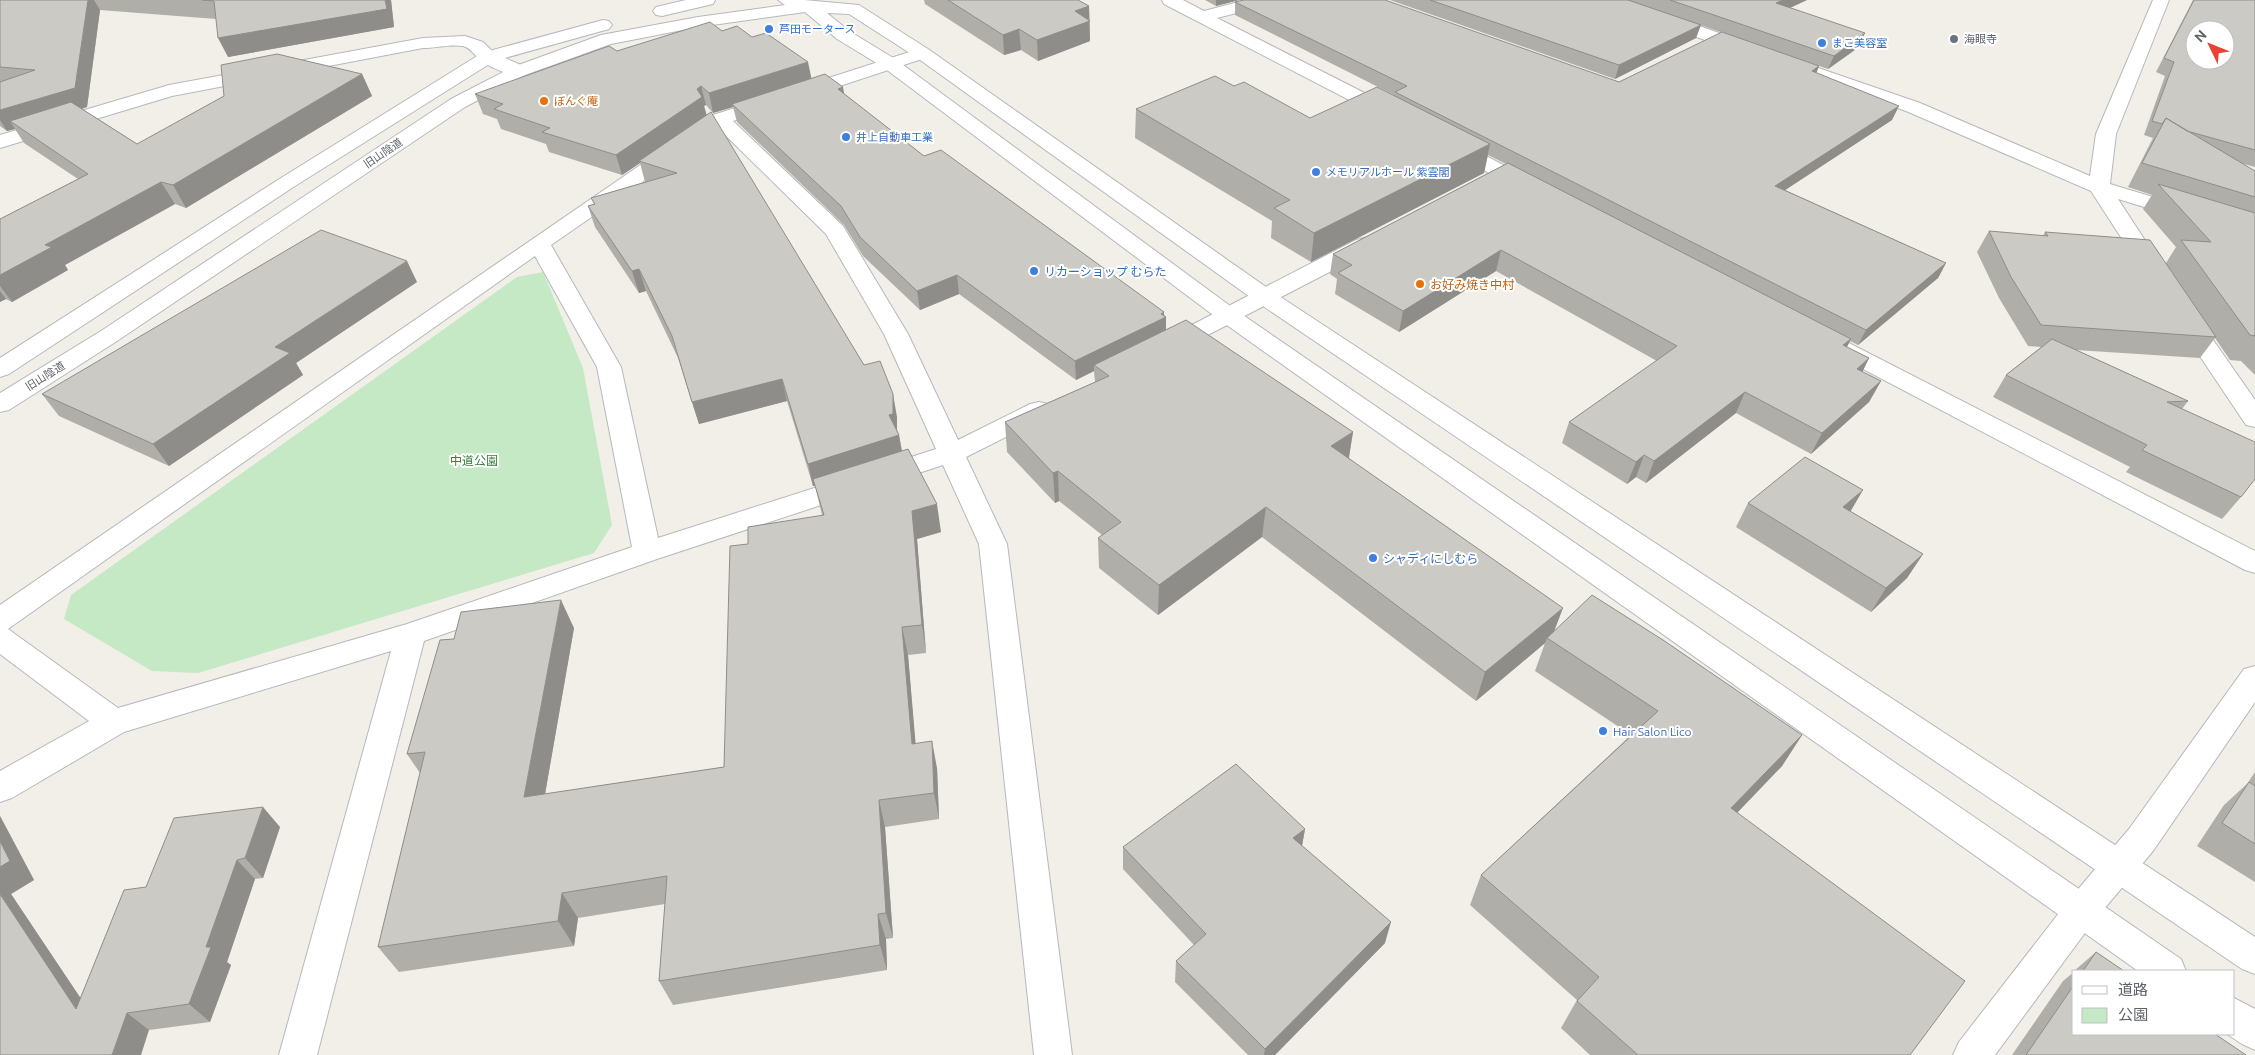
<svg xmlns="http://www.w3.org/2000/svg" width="2255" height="1055" font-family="Ubuntu,'Noto Sans JP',sans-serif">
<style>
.green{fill:#c5e8c5}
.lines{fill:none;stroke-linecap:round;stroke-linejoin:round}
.minor-casing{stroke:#b5b8bc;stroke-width:2}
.tertiary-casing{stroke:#b5b8bc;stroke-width:2}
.minor{fill:#fff;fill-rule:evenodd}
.tertiary{fill:#fff;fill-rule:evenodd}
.wall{fill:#afaea9}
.shaded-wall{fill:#8f8d8a}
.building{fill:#cccac5;stroke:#8f8d8a;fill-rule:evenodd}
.shop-dot{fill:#3f7fe0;stroke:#fff;stroke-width:2}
.worship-dot{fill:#6b7280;stroke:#fff;stroke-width:2}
.food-dot{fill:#e8710a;stroke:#fff;stroke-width:2}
.labels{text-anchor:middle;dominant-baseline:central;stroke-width:4;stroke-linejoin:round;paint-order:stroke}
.far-shop-label{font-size:11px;fill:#366cbe;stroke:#fff;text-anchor:start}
.far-worship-label{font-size:11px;fill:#5b616d;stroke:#fff;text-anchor:start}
.far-food-label{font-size:11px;fill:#c56008;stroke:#fff;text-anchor:start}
.far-street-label{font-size:11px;fill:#5f6368;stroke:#fff}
.shop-label{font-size:12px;fill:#366cbe;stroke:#fff;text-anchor:start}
.food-label{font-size:12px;fill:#c56008;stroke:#fff;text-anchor:start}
.park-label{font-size:12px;fill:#348238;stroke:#fff}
</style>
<rect width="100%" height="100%" fill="#f1efe8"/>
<!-- green -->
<path class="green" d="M 543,272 L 583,368 L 612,525 L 594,553 L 198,673 L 152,671 L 64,619 L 71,595 L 517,277 Z"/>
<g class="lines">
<defs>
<path id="minor" d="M 1162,0 L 1183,0 L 1204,11 L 1246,0 L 1274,0 L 1272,4 L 1217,18 L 1398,110 L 1401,114 L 1398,118 L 1391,120 L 1384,118 L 1164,4 Z
M 1585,0 L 1617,0 L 1637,4 L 1753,45 L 1756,49 L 1753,53 L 1741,53 L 1627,12 L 1587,4 Z
M 2153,0 L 2169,0 L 2116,134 L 2110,184 L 2255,228 L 2255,241 L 2118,199 L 2165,271 L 2162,276 L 2154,278 L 2146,276 L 2091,191 L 1906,111 L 1786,69 L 1783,65 L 1786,61 L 1792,60 L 1798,61 L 1920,103 L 2090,176 L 2096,134 Z
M 465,36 L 483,42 L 494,53 L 525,67 L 528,71 L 525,75 C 513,78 492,68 481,61 C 475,56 471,48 463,46 C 451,44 435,48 423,48 L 172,96 L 0,148 L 0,135 L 169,85 L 423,38 Z
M 922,48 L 928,49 L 931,53 L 928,57 L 733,121 L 843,226 L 908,334 L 958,440 L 1030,404 L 1039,402 L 1048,404 L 1052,410 L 1048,416 L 966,457 L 1007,544 L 1072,1055 L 1034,1055 L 979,544 L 943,465 L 657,559 L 424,641 L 317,1055 L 279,1055 L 391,651 L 124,732 L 12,798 L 0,802 L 0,771 L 89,721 L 0,654 L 0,605 L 713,115 ZM 719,129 L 826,234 L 884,334 L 936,449 L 658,538 L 621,367 L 551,245 ZM 535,256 L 597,367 L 632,547 L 407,624 L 118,708 L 8,629 Z
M 1453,140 L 1460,142 L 1537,183 L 1540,187 L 1537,191 L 1530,193 L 1523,191 L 1446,150 L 1443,146 L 1446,142 Z
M 1364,238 L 1372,240 L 1375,245 L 1372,250 L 1175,352 L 1167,354 L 1159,352 L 1155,347 L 1159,342 L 1356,240 Z
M 2187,312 L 2195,314 L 2255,400 L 2255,427 L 2246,425 L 2175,319 L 2179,314 Z
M 1835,338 L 1843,340 L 2255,551 L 2255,573 L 2245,570 L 1827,350 L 1823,345 L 1827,340 Z
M 2255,666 L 2255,702 L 2153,851 L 2093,922 L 1995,1055 L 1953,1055 L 1959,1042 L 2069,900 L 2129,829 L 2244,669 Z"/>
<path id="tertiary" d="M 686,0 L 715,0 L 713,4 L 662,16 L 656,15 L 653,11 L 656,7 Z
M 778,0 L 804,0 L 859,5 L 928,49 L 1273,292 L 2255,937 L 2255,974 L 2242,969 L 1257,302 L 916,57 L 849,14 L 827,13 L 849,31 L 895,59 L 1237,311 L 2181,959 L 2186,971 L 2138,971 L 1221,321 L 883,67 L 837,39 L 805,12 L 698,27 L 611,44 L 525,75 L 465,107 L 117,341 L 9,410 L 0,412 L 0,393 L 101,331 L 451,99 L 513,67 L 601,35 L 698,17 L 785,5 Z
M 603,20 L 609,21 L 612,25 L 609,29 L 494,61 L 295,186 L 9,374 L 0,377 L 0,358 L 281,178 L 482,53 Z
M 2234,998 L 2255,1009 L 2255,1050 L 2242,1044 L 2227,1034 L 2234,1034 Z"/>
</defs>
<!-- minor casing -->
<use href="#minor" class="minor-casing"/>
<!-- tertiary casing -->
<use href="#tertiary" class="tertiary-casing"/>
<!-- minor -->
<use href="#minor" class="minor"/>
<!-- tertiary -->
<use href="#tertiary" class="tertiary"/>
</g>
<!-- wall -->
<path class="wall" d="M 0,0 L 391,0 L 394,27 L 228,57 L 216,19 L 100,10 L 87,107 L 82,109 L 137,144 L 362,74 L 372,96 L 186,208 L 175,204 L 65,265 L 68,270 L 12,302 L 6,299 L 0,302 L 0,219 L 78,179 L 24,143 L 15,129 L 7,131 L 0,126 Z
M 924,0 L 1078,0 L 1089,6 L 1090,41 L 1038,61 L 1021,50 L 1004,55 L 925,4 Z
M 1205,0 L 1239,0 L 1216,6 Z
M 1390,0 L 1807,0 L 1790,8 L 1859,47 L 1828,69 L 1700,25 L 1696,38 L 1615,79 Z
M 2193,0 L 2255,0 L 2255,167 L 2240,163 L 2255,172 L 2255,375 L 2241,361 L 2230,360 L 2215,338 L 2200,358 L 2076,350 L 2188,401 L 2182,409 L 2241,497 L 2222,519 L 2126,472 L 2130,467 L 1993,397 L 2006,375 L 2041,347 L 2028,346 L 1999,298 L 1977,252 L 1989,231 L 2043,236 L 2045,232 L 2166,263 L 2176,247 L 2143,209 L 2152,195 L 2128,187 L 2153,138 L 2144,135 L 2165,76 L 2156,72 Z
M 1235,2 L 1619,82 L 1819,66 L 1816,73 L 1892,120 L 1785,190 L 1946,263 L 1938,278 L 1858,345 L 1850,341 L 1847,347 L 1869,358 L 1862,372 L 1881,381 L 1869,402 L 1811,454 L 1736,413 L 1646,483 L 1636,477 L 1627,484 L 1562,443 L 1569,422 L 1657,361 L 1496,271 L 1399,332 L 1335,294 L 1337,279 L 1330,274 L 1333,254 L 1506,164 L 1488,155 L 1484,173 L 1311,262 L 1271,238 L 1272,221 L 1135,138 L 1136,109 L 1234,86 L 1310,118 L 1394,95 L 1235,15 Z
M 722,31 L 752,37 L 811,79 L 844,94 L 924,156 L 1164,312 L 1164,315 L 1166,317 L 1166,329 L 1353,432 L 1349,458 L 1554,631 L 1802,735 L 1782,766 L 1737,813 L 1910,1055 L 1590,1055 L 1561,1028 L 1577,1000 L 1470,905 L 1481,875 L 1631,735 L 1535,671 L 1545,643 L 1476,701 L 1262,537 L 1158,615 L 1099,568 L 1098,538 L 1102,535 L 1059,501 L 1055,503 L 1007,452 L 1005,422 L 1095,382 L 1094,371 L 1076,380 L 959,294 L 920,310 L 863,256 L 844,225 L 737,122 L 733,107 L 713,113 L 706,105 L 704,106 L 707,116 L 897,417 L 897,430 L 899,435 L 902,451 L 941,532 L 917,539 L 926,653 L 908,655 L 915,743 L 937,768 L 939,819 L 885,827 L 893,938 L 886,939 L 887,970 L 673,1005 L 659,981 L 665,904 L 578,918 L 574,946 L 399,972 L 378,947 L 420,773 L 407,754 L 574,628 L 545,794 L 724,767 L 748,544 L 822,515 L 815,486 L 813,486 L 787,401 L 699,424 L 678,358 L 646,291 L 639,293 L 595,227 L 588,206 L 594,204 L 591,198 L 645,182 L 640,163 L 622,175 L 549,152 L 546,144 L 501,129 L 497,119 L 483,114 L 475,94 L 617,51 Z
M 417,282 L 296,363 L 303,375 L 169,466 L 59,416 L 42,394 Z
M 1748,503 L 1850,512 L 1923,554 L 1907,578 L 1871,612 L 1736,527 Z
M 2255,772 L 2255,882 L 2197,846 L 2224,805 L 2247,784 Z
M 0,816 L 34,880 L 11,894 L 80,998 L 146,887 L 280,827 L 263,878 L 255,879 L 227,962 L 231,965 L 210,1022 L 149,1030 L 0,1055 Z
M 1305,829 L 1302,846 L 1385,943 L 1275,1055 L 1248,1055 L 1175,982 L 1176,961 L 1194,945 L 1123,869 L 1123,847 Z
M 2096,952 L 2124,971 L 2074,971 Z
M 2074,972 L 2074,1034 L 2246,1055 L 2012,1055 L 2063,981 Z"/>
<!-- shaded-wall -->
<path class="shaded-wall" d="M 88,0 L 94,0 L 100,10 L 87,107 L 20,127 L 10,121 L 15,129 L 7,131 L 0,120 L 0,110 L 75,88 Z
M 385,0 L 391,0 L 394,27 L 228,57 L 218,38 Z
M 1216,0 L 1239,0 L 1216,6 Z
M 1783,0 L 1807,0 L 1772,16 L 1776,3 Z
M 1089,6 L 1090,41 L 1038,61 L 1037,40 L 1075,11 Z
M 1701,25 L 1696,38 L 1615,79 L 1619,65 Z
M 1019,29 L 1021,50 L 1004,55 L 1003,35 Z
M 1865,33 L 1859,47 L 1828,69 L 1834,56 Z
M 808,62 L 812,81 L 732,104 L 733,107 L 713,113 L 709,93 Z
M 1819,66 L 1814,80 L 1812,71 Z
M 362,74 L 372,96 L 186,208 L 173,185 Z
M 701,86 L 706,105 L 704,106 L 707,117 L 639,161 L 640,163 L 622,175 L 616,155 Z
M 843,87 L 846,104 L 838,89 Z
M 1899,106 L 1892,120 L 1770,200 L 1775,186 Z
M 1490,144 L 1484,173 L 1311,262 L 1314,233 Z
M 161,182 L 175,204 L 65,265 L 68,270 L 12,302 L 0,286 L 0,275 L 45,245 Z
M 1501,250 L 1496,271 L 1399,332 L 1403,311 Z
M 407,261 L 417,282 L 296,363 L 303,375 L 169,466 L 153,444 L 275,347 Z
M 1946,263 L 1938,278 L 1858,345 L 1866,330 Z
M 639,269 L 646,291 L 639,293 L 632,271 Z
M 957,275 L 959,294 L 920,310 L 917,291 Z
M 0,291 L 6,299 L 0,302 Z
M 1164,312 L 1164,318 L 1166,317 L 1166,336 L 1094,365 L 1094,371 L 1076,380 L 1075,361 Z
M 1851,339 L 1840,360 L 1843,345 Z
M 1869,358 L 1859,379 L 1857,369 Z
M 782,379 L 787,401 L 699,424 L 692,402 Z
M 1881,381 L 1869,402 L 1811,454 L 1822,433 Z
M 1745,392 L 1736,413 L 1646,483 L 1654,461 Z
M 893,394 L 897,417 L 897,436 L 899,435 L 903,458 L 813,479 L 815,486 L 813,486 L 808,464 L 889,415 Z
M 1353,432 L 1348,462 L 1331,446 Z
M 1644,455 L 1636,477 L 1627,484 L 1636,462 Z
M 1058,471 L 1059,501 L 1055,503 L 1053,473 Z
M 1863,490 L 1849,514 L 1843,507 Z
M 937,504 L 941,532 L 917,539 L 926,653 L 922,625 L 912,511 Z
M 1266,507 L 1262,537 L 1158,615 L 1159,585 Z
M 1923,554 L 1907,578 L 1871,612 L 1886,588 Z
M 561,600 L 574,628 L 540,823 L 524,797 Z
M 1563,608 L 1552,637 L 1547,638 L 1545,643 L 1476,701 L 1485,672 Z
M 902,627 L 908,655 L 918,771 L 912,744 Z
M 1802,735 L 1782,766 L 1712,839 L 1731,808 Z
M 932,741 L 937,768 L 939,819 L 934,793 Z
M 879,800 L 885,827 L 893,938 L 886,913 Z
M 263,807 L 280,827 L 263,878 L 245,858 Z
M 0,816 L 34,880 L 11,894 L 100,1027 L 76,1009 L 0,894 Z
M 1305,829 L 1301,851 L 1293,838 Z
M 237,860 L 255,879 L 227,962 L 231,965 L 210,1022 L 189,1004 L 206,947 Z
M 562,893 L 578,918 L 574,946 L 558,921 Z
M 878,914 L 886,939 L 887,970 L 880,945 Z
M 1391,922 L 1385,943 L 1275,1055 L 1264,1055 L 1265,1049 Z
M 127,1013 L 149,1030 L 141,1055 L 112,1055 Z"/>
<!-- building -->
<path class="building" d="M 0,0 L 88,0 L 75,88 L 0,110 L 0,82 L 35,70 L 0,67 Z
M 202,0 L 385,0 L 387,9 L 218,38 L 214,1 Z
M 948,0 L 1078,0 L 1089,6 L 1075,11 L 1090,21 L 1037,40 L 1019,29 L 1003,35 Z
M 1244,0 L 1385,0 L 1619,82 L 1722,32 L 1819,66 L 1812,71 L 1899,106 L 1775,186 L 1946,263 L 1866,330 L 1395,92 L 1407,86 L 1235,2 Z
M 1430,0 L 1628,0 L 1701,25 L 1619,65 Z
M 1670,0 L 1783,0 L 1776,3 L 1865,33 L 1834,56 Z
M 2194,0 L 2255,0 L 2255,150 L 2187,131 L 2166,118 L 2162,124 L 2152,121 L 2174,62 L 2164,58 ZM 2195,30 L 2225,30 L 2225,60 L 2195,60 Z
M 710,22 L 722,31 L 737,26 L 752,37 L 766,33 L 808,62 L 709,93 L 701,86 L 697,89 L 702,97 L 616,155 L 542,132 L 550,128 L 494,109 L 503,104 L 475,94 L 609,46 L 617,51 Z
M 277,54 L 362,74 L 173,185 L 161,182 L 45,245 L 52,247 L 0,275 L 0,219 L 88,174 L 10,121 L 71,102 L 137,144 L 224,96 L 221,65 Z
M 825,74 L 843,87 L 838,89 L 924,156 L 941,150 L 1164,312 L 1161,314 L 1166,317 L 1075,361 L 957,275 L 917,291 L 860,237 L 841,206 L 732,104 Z
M 1215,76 L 1234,86 L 1244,82 L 1310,118 L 1377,87 L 1490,144 L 1314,233 L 1274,208 L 1290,200 L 1136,109 Z
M 711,112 L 864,365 L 880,361 L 893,394 L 893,414 L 889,415 L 899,435 L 808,464 L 782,379 L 692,402 L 672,336 L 639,269 L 632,271 L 588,206 L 595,204 L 591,198 L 677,173 L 639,161 Z
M 2166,118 L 2255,171 L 2255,197 L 2142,163 Z
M 1508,163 L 1851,339 L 1843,345 L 1869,358 L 1857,369 L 1881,381 L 1822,433 L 1745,392 L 1654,461 L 1644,455 L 1636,462 L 1569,422 L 1677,346 L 1501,250 L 1403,311 L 1338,273 L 1352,265 L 1333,254 Z
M 2158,184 L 2255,213 L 2255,336 L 2250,335 L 2181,240 L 2211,242 Z
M 321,230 L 407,261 L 275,347 L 290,353 L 153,444 L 42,394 Z
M 1989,231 L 2048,236 L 2045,232 L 2150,240 L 2216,337 L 2041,325 L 2011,277 Z
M 1186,320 L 1353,432 L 1331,446 L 1563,608 L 1485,672 L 1266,507 L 1159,585 L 1098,538 L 1121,522 L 1058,471 L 1053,473 L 1005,422 L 1109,376 L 1094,365 Z
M 2052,339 L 2188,401 L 2167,402 L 2255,442 L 2255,479 L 2241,497 L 2142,450 L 2147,445 L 2006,375 Z
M 908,449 L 937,504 L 912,511 L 922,625 L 902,627 L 912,744 L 932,741 L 934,793 L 879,800 L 886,913 L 878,914 L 880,945 L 659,981 L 667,876 L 562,893 L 558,921 L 378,947 L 425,752 L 407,754 L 440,640 L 454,639 L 461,612 L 561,600 L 524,797 L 724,767 L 730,546 L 748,544 L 748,527 L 824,515 L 813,479 Z
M 1805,457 L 1863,490 L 1843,507 L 1923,554 L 1886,588 L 1748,503 Z
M 1592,595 L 1663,640 L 1802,735 L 1731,808 L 1965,981 L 1910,1055 L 1638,1055 L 1577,1001 L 1599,977 L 1481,875 L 1658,711 L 1547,638 Z
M 1236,764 L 1305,829 L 1293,838 L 1391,922 L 1265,1049 L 1176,961 L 1206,934 L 1123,847 Z
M 2249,782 L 2255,786 L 2255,844 L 2222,823 Z
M 263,807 L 245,858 L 237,860 L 206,947 L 211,947 L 189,1004 L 127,1013 L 112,1055 L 0,1055 L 0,894 L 76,1009 L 124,890 L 146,887 L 174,818 Z
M 0,841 L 10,861 L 0,867 Z
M 2096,952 L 2124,971 L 2083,971 Z
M 2074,985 L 2074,1034 L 2215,1034 L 2246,1055 L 2026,1055 Z"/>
<!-- markers -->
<g class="shop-dot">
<circle cx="769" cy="29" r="5"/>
<circle cx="1822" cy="43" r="5"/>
<circle cx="846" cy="137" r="5"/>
<circle cx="1316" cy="172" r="5"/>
<circle cx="1034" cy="271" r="5"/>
<circle cx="1373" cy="558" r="5"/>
<circle cx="1603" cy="731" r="5"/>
</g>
<circle class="worship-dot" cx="1954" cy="39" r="5"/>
<g class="food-dot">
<circle cx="544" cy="101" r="5"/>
<circle cx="1420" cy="284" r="5"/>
</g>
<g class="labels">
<!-- far-shop labels -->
<g class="far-shop-label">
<text x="779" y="29">芦田モータース</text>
<text x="1832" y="43">まこ美容室</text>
<text x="856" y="137">井上自動車工業</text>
<text x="1326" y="172">メモリアルホール 紫雲閣</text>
</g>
<!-- far-worship labels -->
<g class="far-worship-label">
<text x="1964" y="39">海眼寺</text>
</g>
<!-- far-food labels -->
<g class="far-food-label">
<text x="554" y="101">ぼんぐ庵</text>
</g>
<!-- far-street labels -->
<g class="far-street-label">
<text transform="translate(383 153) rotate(-34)">旧山陰道</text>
<text transform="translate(45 376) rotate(-32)">旧山陰道</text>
</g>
<!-- shop labels -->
<g class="shop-label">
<text x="1044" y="271">リカーショップ むらた</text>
<text x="1383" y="558">シャディにしむら</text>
<text x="1613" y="731">Hair Salon Lico</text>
</g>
<!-- food labels -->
<g class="food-label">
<text x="1430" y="284">お好み焼き中村</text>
</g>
<!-- park labels -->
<g class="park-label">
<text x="474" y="460">中道公園</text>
</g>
</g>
<!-- legend -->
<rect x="2072" y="970" width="162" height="65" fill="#ffffff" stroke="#bfc1c3"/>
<rect x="2082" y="986" width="25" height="8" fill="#ffffff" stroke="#bfc1c3"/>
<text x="2118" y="995" font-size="15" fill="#5f6368">道路</text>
<rect x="2082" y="1008" width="25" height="15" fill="#c5e8c5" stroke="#bfc1c3"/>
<text x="2118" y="1020" font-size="15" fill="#5f6368">公園</text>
<!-- north arrow -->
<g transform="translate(2210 45) rotate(313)"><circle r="24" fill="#ffffff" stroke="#bfc1c3"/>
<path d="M0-4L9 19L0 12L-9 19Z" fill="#ea4335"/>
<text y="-8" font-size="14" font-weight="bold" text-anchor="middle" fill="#5f6368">N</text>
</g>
</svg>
